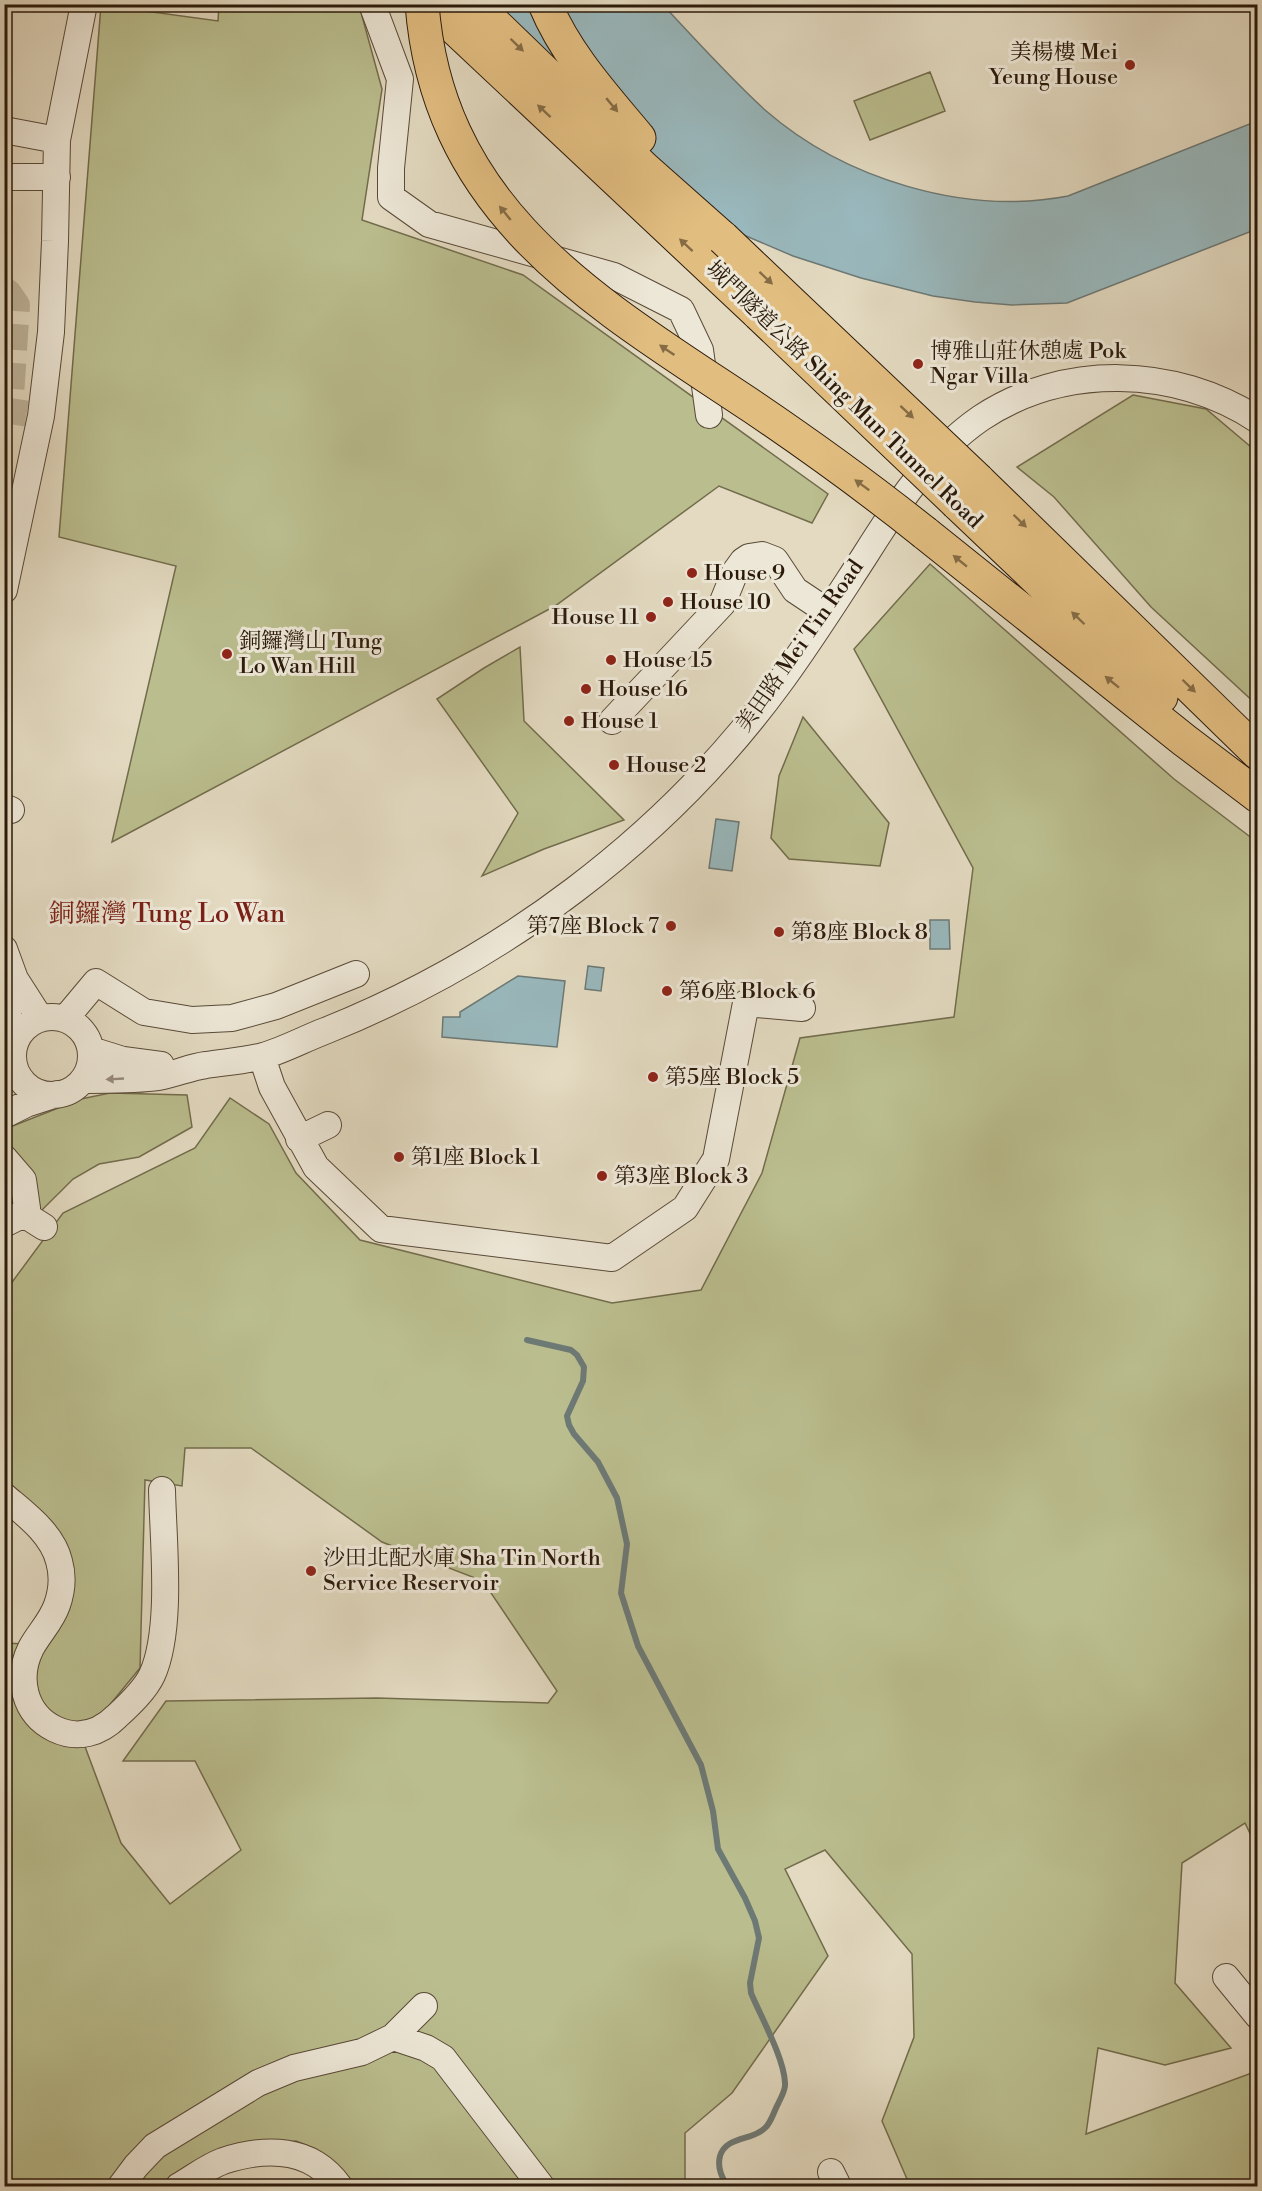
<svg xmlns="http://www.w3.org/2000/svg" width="1262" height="2191" font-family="'Libre Bodoni','Noto Serif TC',serif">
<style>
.green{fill:#babd8e;stroke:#726c4c;stroke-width:1.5}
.water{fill:#99b8bd;stroke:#6d7975;stroke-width:1.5}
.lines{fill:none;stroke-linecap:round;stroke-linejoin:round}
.stream{stroke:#6d7975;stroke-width:6}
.minor-tunnel{stroke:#beb49c;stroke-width:26;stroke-dasharray:26 13;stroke-linecap:butt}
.minor-casing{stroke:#594a38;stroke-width:28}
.highway-casing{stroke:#2b1a0a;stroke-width:35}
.minor{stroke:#ede7d7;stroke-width:26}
.highway{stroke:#e2bd80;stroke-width:33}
.highway-bridge-casing{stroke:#2b1a0a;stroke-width:35;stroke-linecap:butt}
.highway-bridge{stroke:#e2bd80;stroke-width:33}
.oneway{fill:#866c45}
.oneway2{fill:#968b7b}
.poi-dot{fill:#8f2418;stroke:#ede7d7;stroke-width:2}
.labels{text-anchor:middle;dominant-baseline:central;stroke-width:6;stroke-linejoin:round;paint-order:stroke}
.poi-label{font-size:22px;fill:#2b1a0a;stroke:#ede7d7;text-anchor:start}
.street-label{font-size:22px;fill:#2b1a0a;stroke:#ede7d7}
.quarter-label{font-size:26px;fill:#7a1f14;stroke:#ede7d7}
</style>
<rect width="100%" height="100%" fill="#e3dac1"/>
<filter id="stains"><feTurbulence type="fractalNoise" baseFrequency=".00333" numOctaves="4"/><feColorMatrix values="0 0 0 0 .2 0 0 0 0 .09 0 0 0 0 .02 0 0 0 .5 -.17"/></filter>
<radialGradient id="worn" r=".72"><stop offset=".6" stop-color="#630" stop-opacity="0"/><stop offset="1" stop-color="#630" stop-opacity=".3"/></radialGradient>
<!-- green -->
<path class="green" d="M 101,5 L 218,21 L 219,5 L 359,5 L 382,89 L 362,220 L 523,275 L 828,494 L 812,523 L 719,486 L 555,606 L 112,842 L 176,566 L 59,537 Z
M 930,72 L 945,111 L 870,140 L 854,101 Z
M 1133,395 L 1206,409 L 1257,452 L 1257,705 L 1151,607 L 1054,497 L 1017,467 Z
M 930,564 L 1174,779 L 1257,842 L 1257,1848 L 1245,1823 L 1182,1863 L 1175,1983 L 1231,2048 L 1165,2065 L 1098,2048 L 1086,2134 L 1257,2071 L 1257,2186 L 910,2186 L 882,2121 L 914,2037 L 912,1954 L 825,1850 L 785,1869 L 828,1956 L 732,2093 L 685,2133 L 685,2186 L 346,2186 L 336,2165 L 316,2149 L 296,2141 L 256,2146 L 169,2186 L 5,2186 L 5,1643 L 26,1644 L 18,1687 L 84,1744 L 121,1843 L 170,1904 L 241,1850 L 195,1761 L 123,1761 L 166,1701 L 377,1698 L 548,1703 L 557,1691 L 483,1581 L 382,1542 L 251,1448 L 185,1448 L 182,1486 L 145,1480 L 140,1668 L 99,1718 L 72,1724 L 49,1713 L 36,1692 L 36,1663 L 54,1634 L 45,1519 L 5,1481 L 4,1282 L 10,1285 L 63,1213 L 195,1148 L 230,1098 L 269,1124 L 296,1173 L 360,1240 L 612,1303 L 701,1290 L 762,1173 L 800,1038 L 954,1017 L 973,868 L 854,649 Z
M 520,647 L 524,721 L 624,820 L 544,849 L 482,876 L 518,813 L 437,699 L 484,668 Z
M 803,717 L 889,823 L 880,866 L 789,859 L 771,838 L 779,776 Z
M 110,1093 L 187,1095 L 192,1127 L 139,1157 L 99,1164 L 73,1179 L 40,1212 L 22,1166 L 5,1140 L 5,1129 L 81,1099 Z"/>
<!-- water -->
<path class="water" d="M 488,5 L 663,5 C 696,40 729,77 765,110 C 844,179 965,216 1068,196 L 1257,121 L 1257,229 L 1067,303 L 1012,305 L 975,302 L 933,296 L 861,278 L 793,256 L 704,218 Z
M 716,819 L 739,822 L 732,871 L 709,868 Z
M 930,920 L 949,920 L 950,949 L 930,949 Z
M 588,966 L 604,968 L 601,991 L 585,989 Z
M 518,976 L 565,981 L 557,1047 L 442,1037 L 443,1017 L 460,1017 L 460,1012 Z"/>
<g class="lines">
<!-- stream -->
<path class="stream" d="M 527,1340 L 571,1350 L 577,1355 L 584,1367 L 583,1381 L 567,1416 L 569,1425 L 574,1434 L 598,1462 L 617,1498 L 627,1544 L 621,1593 L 638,1646 L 701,1765 L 713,1811 L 718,1849 L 745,1898 L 755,1921 L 759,1938 L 750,1983 L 751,1993 C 761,2017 784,2058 785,2083 C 786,2090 781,2097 778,2104 C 774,2111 771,2123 765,2128 C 752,2141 726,2136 720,2156 C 717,2168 722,2177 727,2186"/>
<!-- minor-tunnel -->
<path class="minor-tunnel" d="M 4,291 L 8,292 L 17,305 L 10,411 L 41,416"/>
<defs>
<path id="minor" d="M 372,4 L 400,79 L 391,168 L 391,197 L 429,224 L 614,276 L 681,310 L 700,350 L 709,415
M 4,130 L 57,140
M 4,177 L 57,177
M 4,590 L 41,416 L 51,332 L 55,241 L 57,140 L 84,4
M 612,721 L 722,604 L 735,572 L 743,561 L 749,557 L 762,555 L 775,560 L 795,590 L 828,612
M 4,807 L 11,810
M 4,949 L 15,979 L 40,1018
M 4,1002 L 16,1040
M13 1056a39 39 0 1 1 78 0a39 39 0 1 1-78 0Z
M 65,1019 L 96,982 L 144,1012 L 192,1020 L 232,1018 L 276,1006 L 356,974
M 91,1050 L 123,1060 L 161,1065
M 262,1057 L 272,1087 L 316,1167 L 381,1229 L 612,1258 L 685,1208 L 716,1159 L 746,1003 L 802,1008
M 83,1080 C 108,1079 139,1081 163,1076 C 178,1073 191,1067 206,1065 C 224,1062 245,1061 263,1056 C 284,1050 304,1039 325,1031 C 502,960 664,840 778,685 C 809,643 836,600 864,557 C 896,506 930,453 981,418 C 1064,363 1175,366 1258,420
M 4,1115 L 26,1104 L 57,1094
M 299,1139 L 328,1125
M 4,1158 L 23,1180 L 27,1208 L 18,1217 L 4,1224
M 22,1213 L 44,1227
M 4,1496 C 25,1514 52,1533 59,1561 C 63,1575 62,1591 57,1605 C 51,1622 39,1633 31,1648 C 16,1678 24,1714 55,1729 C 78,1740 100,1733 117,1716 C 129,1705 145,1690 152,1675 C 173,1629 163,1540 162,1490
M 1226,1977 L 1258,2016
M 393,2037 L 426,2048 L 443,2058 L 541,2186
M 831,2172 L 838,2186
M 121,2186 L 136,2166 L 155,2146 L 258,2083 L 294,2068 L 362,2052 L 393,2037 L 424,2006
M 179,2186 C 193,2178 207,2167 223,2161 C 266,2147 311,2147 339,2186"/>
<path id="highway" d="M 429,4 L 759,314
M 474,4 L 644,168 L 723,238
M 545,4 C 566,55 605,97 639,138
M 978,480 L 1258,753
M 957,503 L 1161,697
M 925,533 L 1184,740 L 1258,796"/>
</defs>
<!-- minor casing -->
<use href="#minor" class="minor-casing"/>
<!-- highway casing -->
<use href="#highway" class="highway-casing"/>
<!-- minor -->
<use href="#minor" class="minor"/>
<!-- highway -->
<use href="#highway" class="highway"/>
<defs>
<path id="highway-bridge" d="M 422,4 C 438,214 597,303 753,407 C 812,447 870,489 925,533
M 723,238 L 978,480
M 759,314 L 957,503"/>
</defs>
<!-- highway-bridge casing -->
<use href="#highway-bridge" class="highway-bridge-casing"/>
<!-- highway-bridge -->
<use href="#highway-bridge" class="highway-bridge"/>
</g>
<!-- one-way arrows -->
<defs><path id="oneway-solid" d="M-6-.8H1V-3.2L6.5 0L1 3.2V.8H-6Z" transform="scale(1.5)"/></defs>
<g class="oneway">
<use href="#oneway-solid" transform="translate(517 45) rotate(44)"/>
<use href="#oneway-solid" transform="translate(612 105) rotate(50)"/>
<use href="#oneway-solid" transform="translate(544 111) rotate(-137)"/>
<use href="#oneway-solid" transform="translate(505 213) rotate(-129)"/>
<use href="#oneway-solid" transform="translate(686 245) rotate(-137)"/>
<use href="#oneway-solid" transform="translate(766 278) rotate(43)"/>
<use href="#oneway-solid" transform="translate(667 350) rotate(-146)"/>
<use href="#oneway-solid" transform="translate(907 412) rotate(43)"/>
<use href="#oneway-solid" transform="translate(862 485) rotate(-144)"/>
<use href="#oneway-solid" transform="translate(1020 521) rotate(44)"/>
<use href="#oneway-solid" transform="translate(960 561) rotate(-141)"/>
<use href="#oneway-solid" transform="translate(1078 618) rotate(-136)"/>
<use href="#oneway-solid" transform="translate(1112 682) rotate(-141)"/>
<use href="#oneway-solid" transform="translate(1189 686) rotate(44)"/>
</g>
<use class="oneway2" href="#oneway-solid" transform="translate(115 1079) rotate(177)"/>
<!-- markers -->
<g class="poi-dot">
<circle cx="1130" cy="65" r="6"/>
<circle cx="918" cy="364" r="6"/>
<circle cx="692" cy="573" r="6"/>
<circle cx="668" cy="602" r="6"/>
<circle cx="651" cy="617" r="6"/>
<circle cx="227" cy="654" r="6"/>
<circle cx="611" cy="660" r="6"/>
<circle cx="586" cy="689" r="6"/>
<circle cx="569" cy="721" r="6"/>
<circle cx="614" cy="765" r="6"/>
<circle cx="671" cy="926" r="6"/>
<circle cx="779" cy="932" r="6"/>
<circle cx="667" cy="991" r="6"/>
<circle cx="653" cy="1077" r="6"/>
<circle cx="399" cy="1157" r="6"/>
<circle cx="602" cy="1176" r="6"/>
<circle cx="311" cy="1571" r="6"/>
</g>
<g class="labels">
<!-- poi labels -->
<g class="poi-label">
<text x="1118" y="52" text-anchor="end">美楊樓 Mei<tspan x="1118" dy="25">Yeung House</tspan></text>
<text x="930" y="351">博雅山莊休憩處 Pok<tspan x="930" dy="25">Ngar Villa</tspan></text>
<text x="704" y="573">House 9</text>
<text x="680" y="602">House 10</text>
<text x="639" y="617" text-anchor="end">House 11</text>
<text x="239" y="641">銅鑼灣山 Tung<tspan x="239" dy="25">Lo Wan Hill</tspan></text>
<text x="623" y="660">House 15</text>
<text x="598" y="689">House 16</text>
<text x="581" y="721">House 1</text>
<text x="626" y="765">House 2</text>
<text x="659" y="926" text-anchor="end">第7座 Block 7</text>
<text x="791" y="932">第8座 Block 8</text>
<text x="679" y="991">第6座 Block 6</text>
<text x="665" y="1077">第5座 Block 5</text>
<text x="411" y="1157">第1座 Block 1</text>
<text x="614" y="1176">第3座 Block 3</text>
<text x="323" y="1558">沙田北配水庫 Sha Tin North<tspan x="323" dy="25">Service Reservoir</tspan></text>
</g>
<!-- street labels -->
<g class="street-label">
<text transform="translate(844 395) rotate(44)">城門隧道公路 Shing Mun Tunnel Road</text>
<text transform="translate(800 646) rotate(-55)">美田路 Mei Tin Road</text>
</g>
<!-- quarter labels -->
<g class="quarter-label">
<text x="167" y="914">銅鑼灣 Tung Lo Wan</text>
</g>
</g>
<!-- margin -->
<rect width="1262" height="2191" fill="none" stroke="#e3dac1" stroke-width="24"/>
<rect x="6" y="6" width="1250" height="2179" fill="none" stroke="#2b1a0a" stroke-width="3"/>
<rect x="12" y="12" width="1238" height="2167" fill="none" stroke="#2b1a0a" stroke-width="1.5"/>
<rect width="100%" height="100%" filter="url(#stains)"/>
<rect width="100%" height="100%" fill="url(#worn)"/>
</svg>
